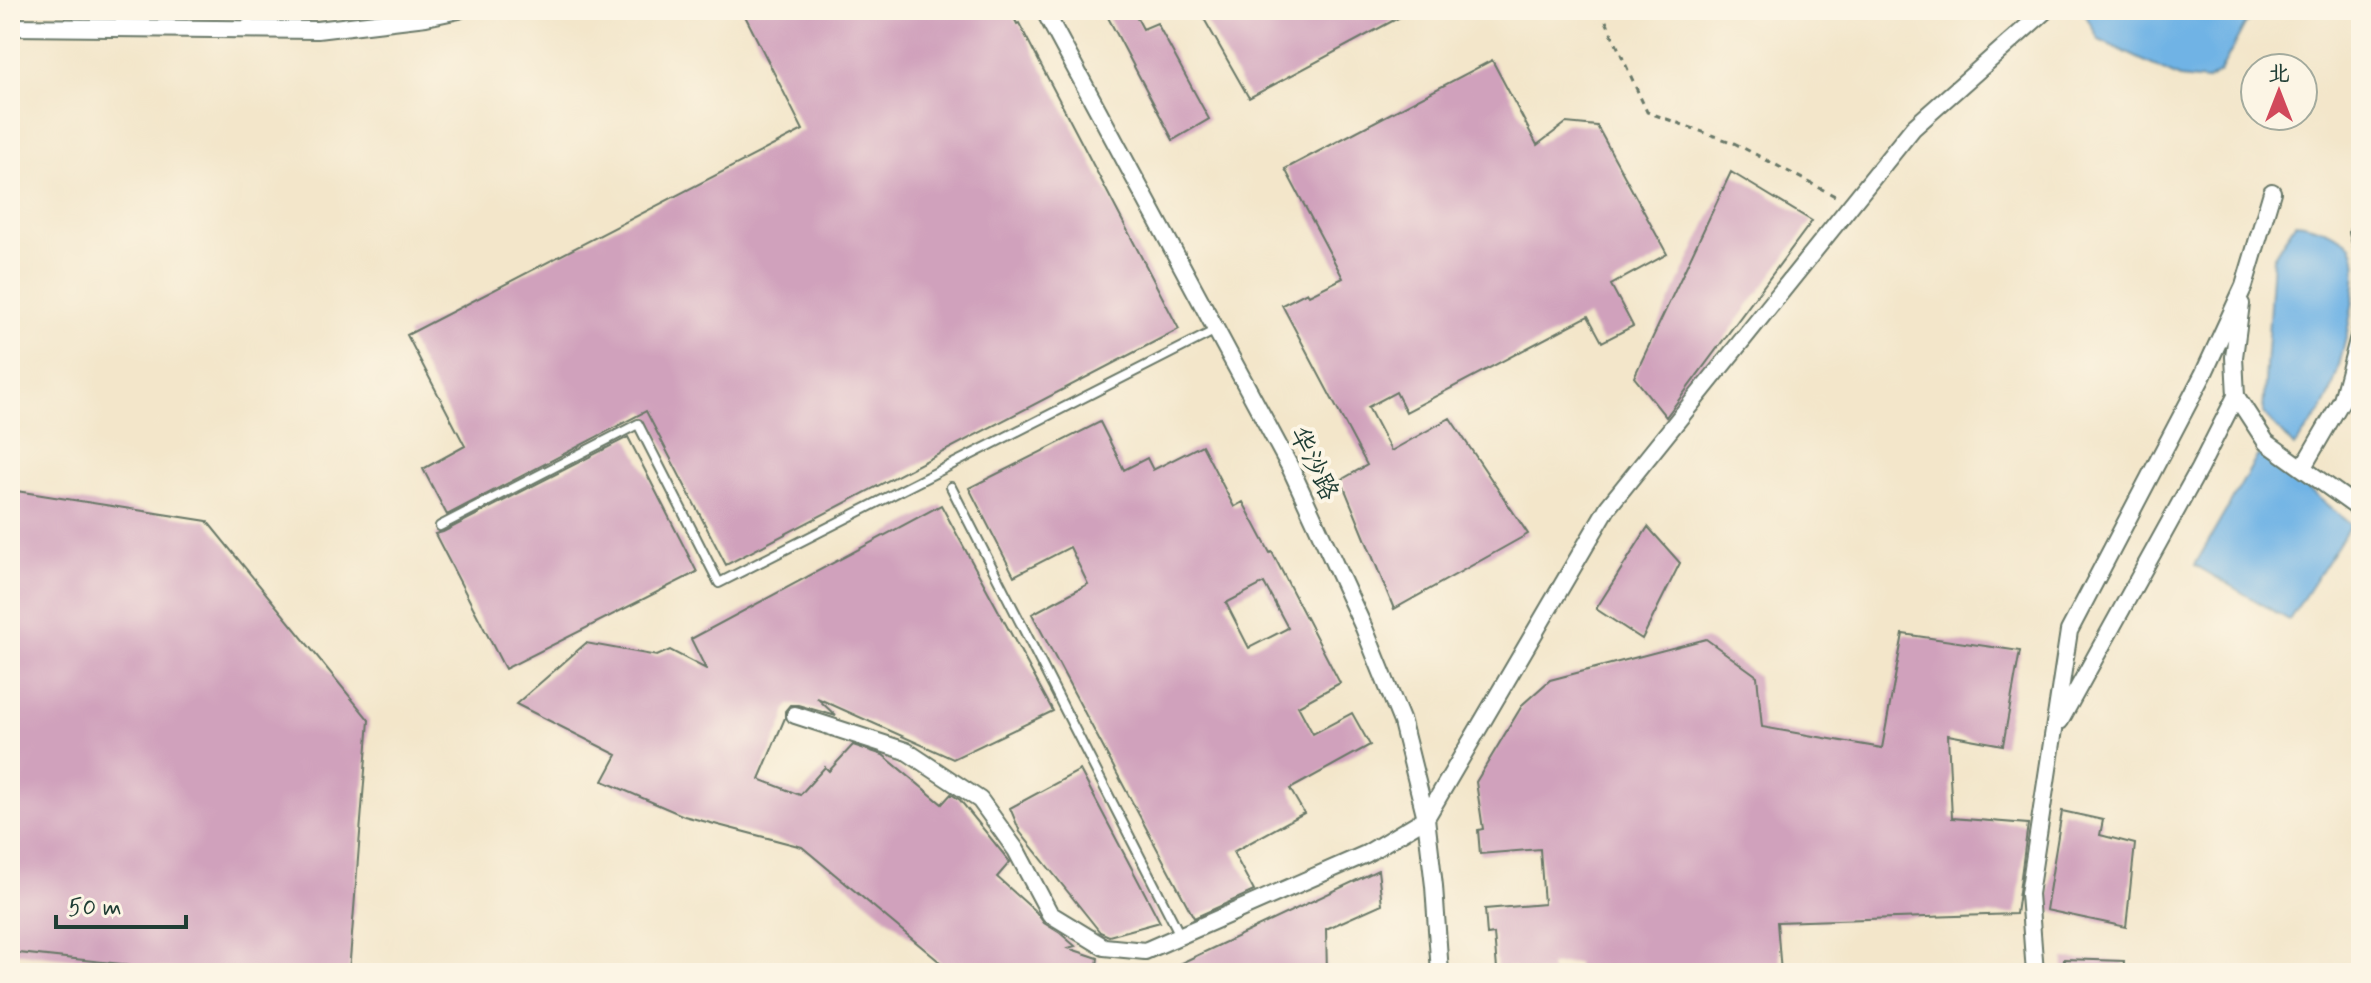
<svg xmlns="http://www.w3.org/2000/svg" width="2371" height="983" font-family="Mynerve,'LXGW WenKai TC',sans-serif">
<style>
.water{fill:#70b3e5;stroke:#48788c;stroke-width:2}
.building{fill:#d0a1bc;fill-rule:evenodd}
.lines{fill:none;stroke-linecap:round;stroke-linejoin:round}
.lane-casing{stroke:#697868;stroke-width:12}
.street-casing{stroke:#697868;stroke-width:20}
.path{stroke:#697868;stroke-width:3;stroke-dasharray:6 6;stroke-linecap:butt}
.lane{stroke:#fff;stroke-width:8}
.street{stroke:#fff;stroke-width:16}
.labels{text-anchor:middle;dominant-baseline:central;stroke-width:8;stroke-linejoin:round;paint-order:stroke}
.street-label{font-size:26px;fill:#1f3d34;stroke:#fcf5e5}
</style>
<rect width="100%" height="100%" fill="#fcf5e5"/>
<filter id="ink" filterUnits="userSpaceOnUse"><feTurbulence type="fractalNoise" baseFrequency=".0125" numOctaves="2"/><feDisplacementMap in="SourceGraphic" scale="16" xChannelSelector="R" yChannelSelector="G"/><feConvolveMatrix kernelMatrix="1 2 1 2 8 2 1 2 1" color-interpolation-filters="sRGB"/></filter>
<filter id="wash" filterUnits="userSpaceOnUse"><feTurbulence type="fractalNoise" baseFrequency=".006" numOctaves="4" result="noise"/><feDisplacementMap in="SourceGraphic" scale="32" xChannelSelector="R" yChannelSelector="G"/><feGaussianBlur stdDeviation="1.8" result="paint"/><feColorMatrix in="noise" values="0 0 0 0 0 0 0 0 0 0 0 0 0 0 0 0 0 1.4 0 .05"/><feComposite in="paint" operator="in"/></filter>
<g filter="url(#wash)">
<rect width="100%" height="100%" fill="#f3e6ca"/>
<!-- water -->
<path class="water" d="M 2083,10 L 2264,10 L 2245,25 L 2220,72 L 2206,81 L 2180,78 L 2099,40 Z
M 2295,223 C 2309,224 2343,234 2351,246 C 2366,268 2340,370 2329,396 C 2322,414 2305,431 2294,447 L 2263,413 L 2273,258 Z
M 2258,455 L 2272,459 L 2351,525 L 2289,620 L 2195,565 Z"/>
<g id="blocks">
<!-- building -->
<path class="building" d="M 742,10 L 1010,10 L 1017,24 L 1019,23 L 1179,329 L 726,565 L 646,411 L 447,515 L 423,469 L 465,446 L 407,335 L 803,130 Z
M 1104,10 L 1133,10 L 1143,29 L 1157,23 L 1209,119 L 1173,140 Z
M 1199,10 L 1413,10 L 1249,98 Z
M 1492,60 L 1537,145 L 1566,123 L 1597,126 L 1667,254 L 1611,285 L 1633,326 L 1602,342 L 1588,316 L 1406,412 L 1396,392 L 1368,407 L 1391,451 L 1450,418 L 1528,534 L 1394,609 L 1341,480 L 1367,465 L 1282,305 L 1307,292 L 1309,295 L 1343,278 L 1285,169 Z
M 1731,172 L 1812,221 L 1666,417 L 1634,377 Z
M 1100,422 L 1124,470 L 1147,458 L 1153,470 L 1202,445 L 1234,507 L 1243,502 L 1270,553 L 1272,552 L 1340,683 L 1298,706 L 1313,734 L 1352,713 L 1370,745 L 1290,789 L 1304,813 L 1233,852 L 1254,891 L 1194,918 L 1032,614 L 1088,584 L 1070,547 L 1014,576 L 969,488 ZM 1264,583 L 1288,628 L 1249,648 L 1226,603 Z
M 628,437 L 697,572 L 505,669 L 435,534 L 443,532 Z
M 10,490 L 207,521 L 369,720 L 349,972 L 205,973 L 10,952 Z
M 941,505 L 1053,711 L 953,759 L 817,698 L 836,716 L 798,705 L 790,705 L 785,711 L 785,718 L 759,779 L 800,795 L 825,767 L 829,771 L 853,745 L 883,755 L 942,804 L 951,794 L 960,800 L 1010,862 L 997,877 L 1036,912 L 1044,923 L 1060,933 L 1075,946 L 1068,948 L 1098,958 L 1096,973 L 953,973 L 802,847 L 684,816 L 603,781 L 617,755 L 516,704 L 586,643 L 657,656 L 670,650 L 706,669 L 691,639 Z
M 1648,527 L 1680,563 L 1642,639 L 1596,609 Z
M 1903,634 L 2020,651 L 2003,745 L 1948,735 L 1952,818 L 2028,824 L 2016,914 L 1777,922 L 1781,973 L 1577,973 L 1577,963 L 1550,965 L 1551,973 L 1516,973 L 1516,967 L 1497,969 L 1494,934 L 1487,935 L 1485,909 L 1544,904 L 1540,849 L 1480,854 L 1478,830 L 1483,829 L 1476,782 L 1523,704 L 1550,680 L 1706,639 L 1757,676 L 1762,727 L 1882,748 Z
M 1080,770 L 1160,922 L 1109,936 L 1100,932 L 1020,832 L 1010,808 Z
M 2062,811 L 2103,820 L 2100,835 L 2135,844 L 2126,927 L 2046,910 Z
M 1378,870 L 1382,904 L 1326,929 L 1327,973 L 1160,973 Z
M 2064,959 L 2124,961 L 2123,973 L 2063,973 Z"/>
</g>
</g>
<g filter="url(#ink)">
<use href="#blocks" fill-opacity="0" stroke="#697868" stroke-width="2"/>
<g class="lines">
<defs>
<path id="lane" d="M 248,29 L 249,10
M 951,487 L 1180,935
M 440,526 L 638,424 L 719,583 L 1216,330"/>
<path id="street" d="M 1044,10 L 1290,467 L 1364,628 L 1402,722 L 1426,818 L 1434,886 L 1440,973
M 10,27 L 317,30 L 426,17 L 459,10
M 2361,227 L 2358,232 L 2361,243
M 2241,304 L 2234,357 L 2236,396 L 2266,442 L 2361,510
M 2303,467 L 2342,400 L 2361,329
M 795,715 L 906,751 L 980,800 L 1016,850 L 1050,914 L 1104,947 L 1145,951 L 1366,854 L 1426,818 L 1608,507 L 1913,128 L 2046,10
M 2060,721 L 2199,469 L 2236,396
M 2035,973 L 2029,894 L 2069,631 L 2203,375 L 2244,286 L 2272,192"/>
</defs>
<!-- lane casing -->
<use href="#lane" class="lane-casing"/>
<!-- street casing -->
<use href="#street" class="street-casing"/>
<!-- path -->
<path class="path" d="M 1601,10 L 1647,112 L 1734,143 L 1837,197"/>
<!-- lane -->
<use href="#lane" class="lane"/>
<!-- street -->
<use href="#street" class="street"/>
</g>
</g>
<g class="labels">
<!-- street labels -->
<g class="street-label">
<text transform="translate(1313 464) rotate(64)">华沙路</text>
</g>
</g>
<!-- margin -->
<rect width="2371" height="983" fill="none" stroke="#fcf5e5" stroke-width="40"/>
<!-- north arrow -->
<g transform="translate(2279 92)"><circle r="38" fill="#fcf5e5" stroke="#a4ab9e" stroke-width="2"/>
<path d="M0-6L14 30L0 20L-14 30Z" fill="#d1495b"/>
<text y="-12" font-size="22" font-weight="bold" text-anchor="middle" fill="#1f3d34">北</text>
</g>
<!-- scale -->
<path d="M56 915v12h130v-12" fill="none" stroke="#1f3d34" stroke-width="4"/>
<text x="68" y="915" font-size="24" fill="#1f3d34" stroke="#fcf5e5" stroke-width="6" paint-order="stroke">50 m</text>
</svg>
